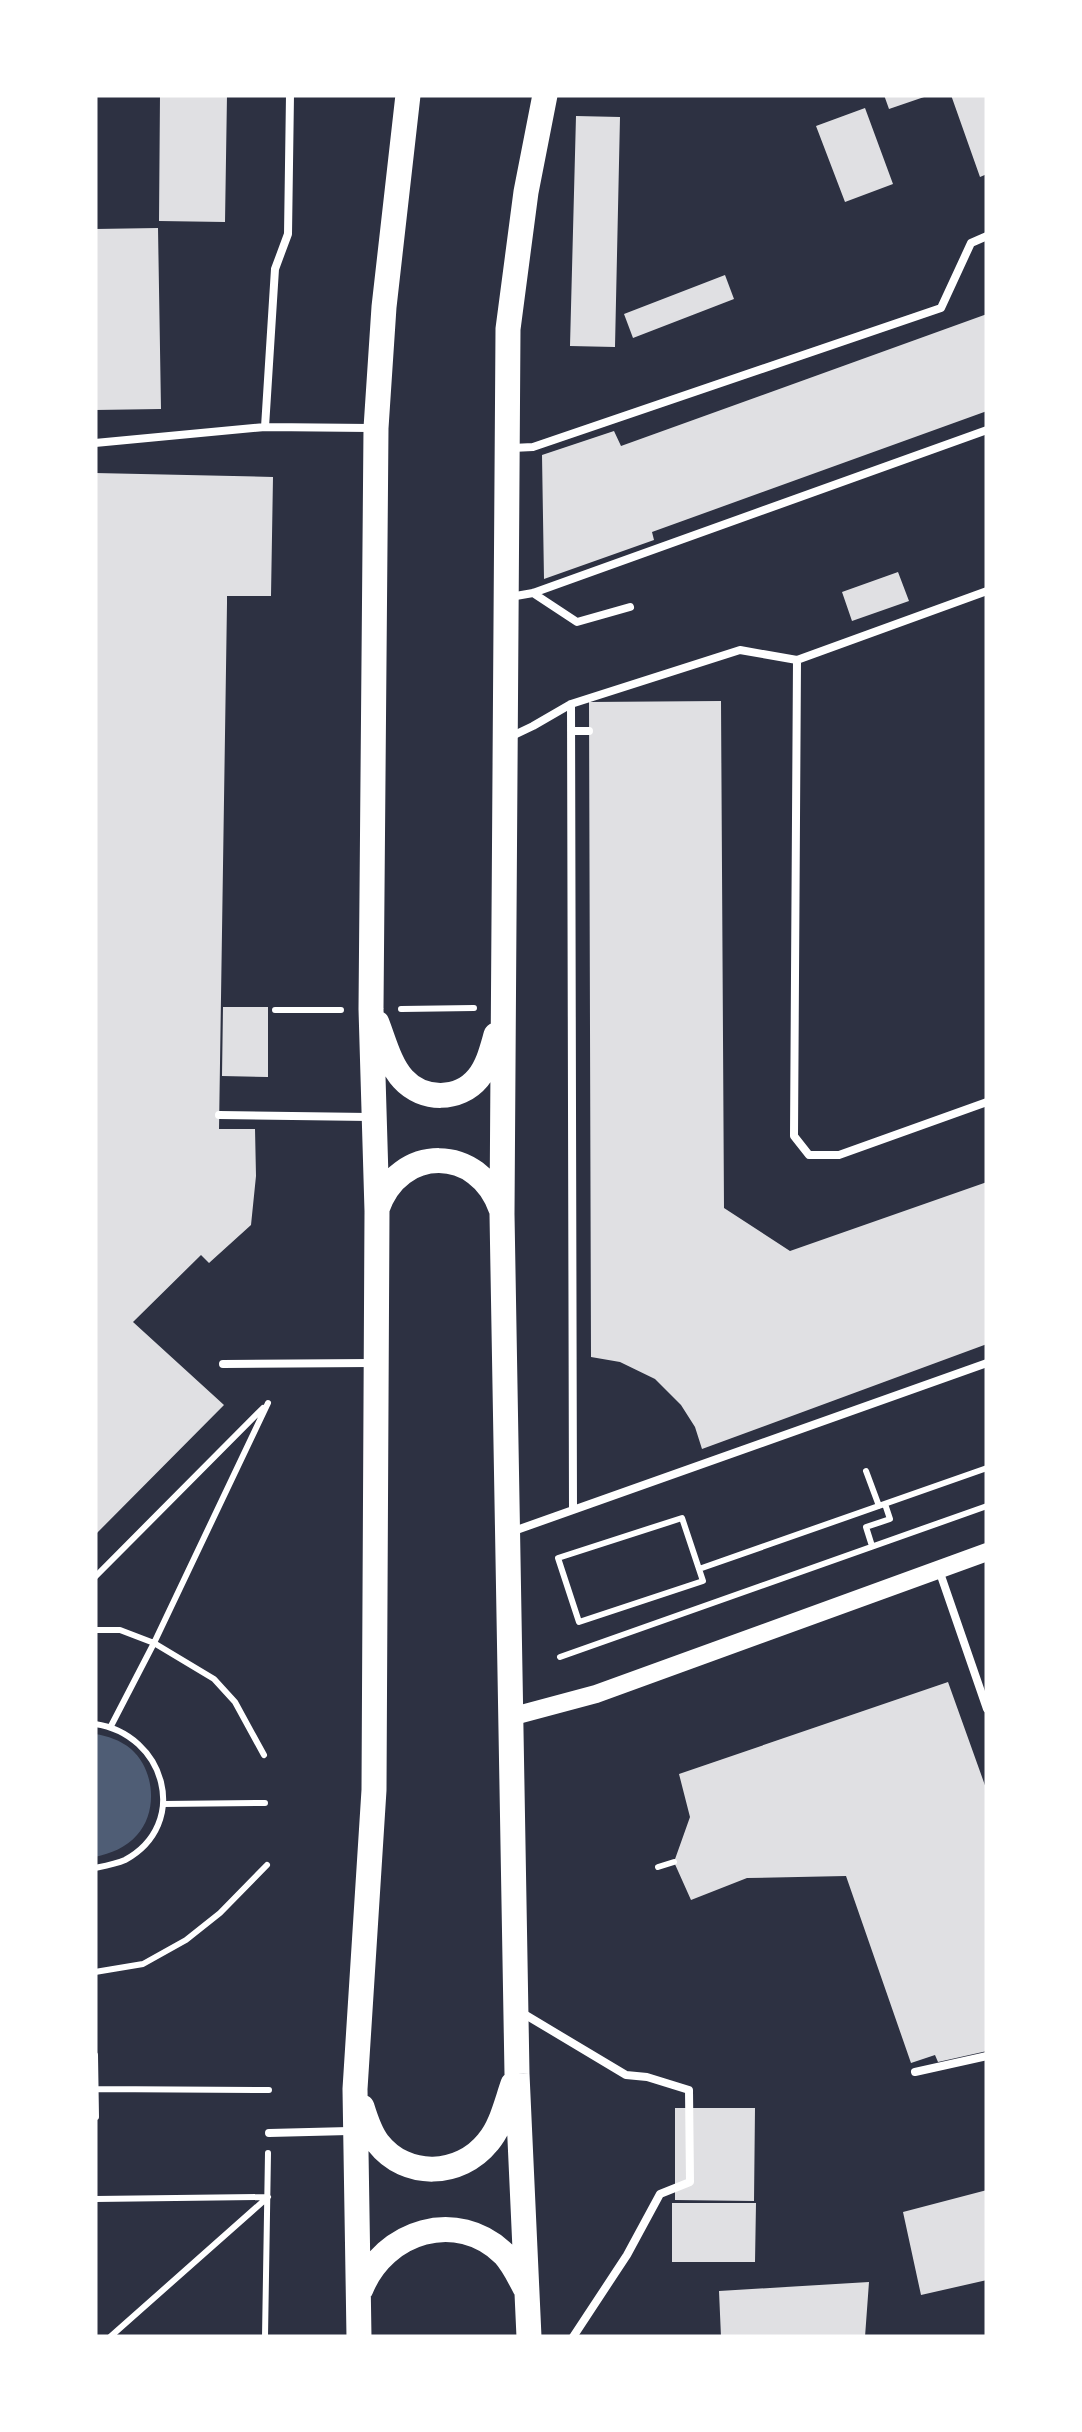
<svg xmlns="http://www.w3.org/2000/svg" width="1082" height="2432" font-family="'Roboto Condensed',sans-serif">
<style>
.water{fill:#4f5d75}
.building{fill:#e0e0e3}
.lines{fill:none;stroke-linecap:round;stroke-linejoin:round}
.path{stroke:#fff;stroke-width:6}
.service{stroke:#fff;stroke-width:8}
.tertiary{stroke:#fff;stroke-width:18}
.primary{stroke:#fff;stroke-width:25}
</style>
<rect width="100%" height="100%" fill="#2d3142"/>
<!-- water -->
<path class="water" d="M 95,1734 C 108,1736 120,1740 131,1749 C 155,1770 158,1812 137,1835 C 126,1848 111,1853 95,1857 Z"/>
<!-- building -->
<path class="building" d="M 160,95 L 227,95 L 225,222 L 159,221 Z
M 884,95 L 927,95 L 927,96 L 889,109 Z
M 951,95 L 987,95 L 987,174 L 980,177 Z
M 865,108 L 893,184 L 845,202 L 816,126 Z
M 576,116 L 620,117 L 615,347 L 570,346 Z
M 158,228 L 161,409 L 95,410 L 95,229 Z
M 725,275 L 734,299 L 633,338 L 624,314 Z
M 987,314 L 987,411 L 652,532 L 654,540 L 544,579 L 542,455 L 614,431 L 621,446 Z
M 95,473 L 273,477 L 271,596 L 227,596 L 227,603 L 219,1129 L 255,1129 L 256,1176 L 251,1225 L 209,1263 L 201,1255 L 133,1322 L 224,1405 L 95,1535 Z
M 898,572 L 909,601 L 852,621 L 842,592 Z
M 721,701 L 724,1208 L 790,1251 L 987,1182 L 987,1344 L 702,1449 L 695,1427 L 681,1405 L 655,1379 L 620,1362 L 591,1357 L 589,702 Z
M 223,1007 L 268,1007 L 268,1077 L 222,1076 Z
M 948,1682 L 987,1791 L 987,2051 L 938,2062 L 935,2055 L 911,2063 L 846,1876 L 747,1878 L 691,1900 L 674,1862 L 690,1817 L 679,1774 Z
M 675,2108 L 755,2108 L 754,2201 L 675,2200 Z
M 987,2190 L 987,2280 L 921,2295 L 903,2212 Z
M 672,2203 L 756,2203 L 755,2262 L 672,2262 Z
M 869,2282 L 865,2337 L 721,2337 L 719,2291 Z"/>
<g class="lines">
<!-- path -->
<path class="path" d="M 401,1009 L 474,1008
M 275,1010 L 341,1010
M 866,1471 L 879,1506
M 682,1518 L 703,1581 L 579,1622 L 558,1558 Z
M 872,1546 L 866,1527 L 890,1519 L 885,1504
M 699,1569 L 987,1468
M 95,1577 L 263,1408
M 95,1630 L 120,1630 L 154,1643 L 214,1679 L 235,1702 L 264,1755
M 560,1657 L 987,1506
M 95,1724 C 165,1734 191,1824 125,1860 C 116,1864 105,1866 95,1868
M 111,1726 L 154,1643 L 268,1403
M 163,1804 L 265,1803
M 658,1867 L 674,1862
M 95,1972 L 143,1964 L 186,1940 L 220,1913 L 267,1865
M 95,2055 L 96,2117
M 95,2089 L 269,2090
M 95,2199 L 266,2197
M 110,2337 L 268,2197
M 265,2337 L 268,2153"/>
<!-- service -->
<path class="service" d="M 265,427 L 275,269 L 288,234 L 290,95
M 95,443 L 265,427 L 370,428
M 512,448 L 533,447 L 941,308 L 971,243 L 987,236
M 533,593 L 577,622 L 630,607
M 510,597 L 533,593 L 987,430
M 797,660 L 794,1136 L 809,1155 L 839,1155 L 987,1102
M 571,704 L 573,1509
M 571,731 L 589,731
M 510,737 L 533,726 L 571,704 L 740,650 L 797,660 L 987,591
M 219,1115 L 369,1117
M 223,1364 L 371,1363
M 511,1532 L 987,1363
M 939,1570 L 987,1709
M 524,2014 L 626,2075 L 647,2077 L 689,2090 L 690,2182 L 660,2194 L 627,2255 L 573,2337
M 915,2072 L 987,2056
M 269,2133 L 349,2131"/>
<!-- tertiary -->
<path class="tertiary" d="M 510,1717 L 596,1694 L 987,1552"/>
<!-- primary -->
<path class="primary" d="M 377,1023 C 384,1041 390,1065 403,1079 C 423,1101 459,1101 478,1078 C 488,1066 492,1049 496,1035
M 377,1209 C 399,1144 479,1145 501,1209
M 362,2107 C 366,2120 370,2133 378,2143 C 406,2179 460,2177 488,2142 C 501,2127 506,2104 513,2084
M 361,2289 C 384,2231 457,2208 504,2254 C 513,2264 519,2276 525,2288
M 359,2337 L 355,2089 L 374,1790 L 377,1211 L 371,1009 L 376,428 L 384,307 L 408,95
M 529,2337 L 517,2074 L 502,1214 L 508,329 L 526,192 L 545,95"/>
</g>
<!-- border -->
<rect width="1082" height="2432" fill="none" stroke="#ffffff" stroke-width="195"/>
</svg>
